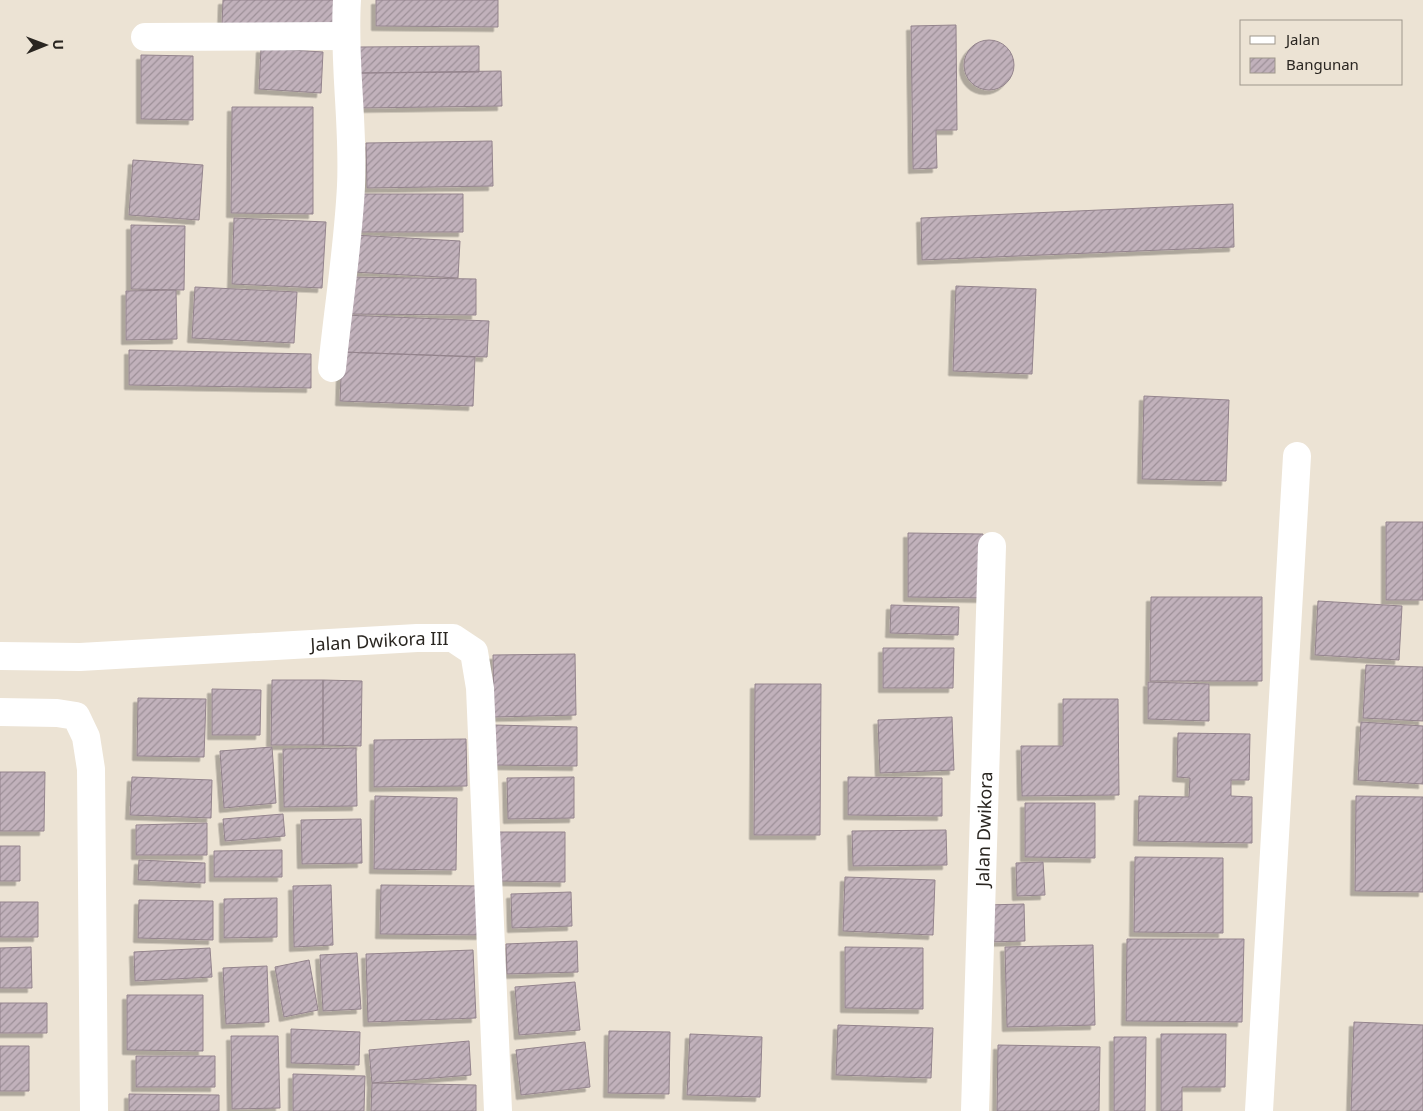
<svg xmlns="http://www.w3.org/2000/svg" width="1423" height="1111" font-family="'Noto Sans',sans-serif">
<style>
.building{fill:url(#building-hatch);stroke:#94848d;filter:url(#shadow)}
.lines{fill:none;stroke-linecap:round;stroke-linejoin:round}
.minor{stroke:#fff;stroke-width:28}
.labels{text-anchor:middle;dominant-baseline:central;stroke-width:4.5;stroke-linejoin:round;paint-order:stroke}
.street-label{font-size:18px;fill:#2a2621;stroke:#ece3d4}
</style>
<defs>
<pattern id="building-hatch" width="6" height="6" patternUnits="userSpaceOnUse" patternTransform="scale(1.25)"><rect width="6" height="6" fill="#c1b1bb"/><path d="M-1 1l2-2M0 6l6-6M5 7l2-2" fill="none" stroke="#9d9098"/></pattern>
<filter id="shadow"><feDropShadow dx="-4.5" dy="4.5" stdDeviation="0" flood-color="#0004"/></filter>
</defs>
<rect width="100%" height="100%" fill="#ece3d4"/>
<!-- building -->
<path class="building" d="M 223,0 L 334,0 L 333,29 L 222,24 Z
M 376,0 L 498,0 L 498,27 L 376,26 Z
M 956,25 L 957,130 L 936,130 L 937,168 L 913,169 L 911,26 Z
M964 65a25 25 0 1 1 50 0a25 25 0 1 1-50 0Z
M 479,46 L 479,72 L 360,73 L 360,47 Z
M 261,48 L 323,52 L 321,93 L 259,89 Z
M 141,55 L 193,56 L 193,120 L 141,119 Z
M 501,71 L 502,106 L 361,108 L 360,73 Z
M 232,107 L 313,107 L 313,214 L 231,213 Z
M 492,141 L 493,186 L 367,188 L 366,143 Z
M 133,160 L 203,165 L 199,220 L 129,215 Z
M 354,194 L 463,194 L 463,232 L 354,232 Z
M 1233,204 L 1234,247 L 922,260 L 921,218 Z
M 234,218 L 326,222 L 322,288 L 232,284 Z
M 131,225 L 185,226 L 184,290 L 131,289 Z
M 354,235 L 460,241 L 458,278 L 353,272 Z
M 348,277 L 476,279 L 476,315 L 347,314 Z
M 956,286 L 1036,289 L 1032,374 L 953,371 Z
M 195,287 L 297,292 L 294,343 L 192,338 Z
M 176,290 L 177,339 L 126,340 L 126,291 Z
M 344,315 L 489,321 L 487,357 L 342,352 Z
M 129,350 L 311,354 L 311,388 L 129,385 Z
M 342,352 L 475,357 L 473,406 L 340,401 Z
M 1144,396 L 1229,400 L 1226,481 L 1142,479 Z
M 1386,522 L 1423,522 L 1423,600 L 1386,600 Z
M 908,533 L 983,534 L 983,598 L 908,597 Z
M 1151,597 L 1262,597 L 1262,681 L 1150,681 Z
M 1318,601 L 1402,606 L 1399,660 L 1315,655 Z
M 891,605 L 959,607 L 958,635 L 890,633 Z
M 883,648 L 954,648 L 953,688 L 883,688 Z
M 575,654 L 576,715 L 494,717 L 493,655 Z
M 1366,665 L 1423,667 L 1423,721 L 1363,718 Z
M 272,680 L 323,680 L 323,745 L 271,745 Z
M 323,680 L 362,681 L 361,746 L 323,745 Z
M 1148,682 L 1209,684 L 1209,721 L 1148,719 Z
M 755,684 L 821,684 L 820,835 L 754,835 Z
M 212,689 L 261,690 L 260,735 L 212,735 Z
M 138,698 L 206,699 L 204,757 L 137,756 Z
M 1063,699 L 1118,699 L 1119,795 L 1022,796 L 1021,746 L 1063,746 Z
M 952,717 L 954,770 L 880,773 L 878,720 Z
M 1361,722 L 1423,726 L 1423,784 L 1358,780 Z
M 493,725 L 577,727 L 577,766 L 493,765 Z
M 1178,733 L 1250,734 L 1249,780 L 1231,780 L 1231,796 L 1252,797 L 1252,843 L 1138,841 L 1139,796 L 1189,797 L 1190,778 L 1177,777 Z
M 466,739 L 467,786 L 374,787 L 374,740 Z
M 272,747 L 276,803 L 224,808 L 220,751 Z
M 356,748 L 357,806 L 284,807 L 283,749 Z
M 0,772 L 45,772 L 44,831 L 0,831 Z
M 132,777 L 212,780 L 211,818 L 130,815 Z
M 574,777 L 574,818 L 508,819 L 507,778 Z
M 848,777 L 942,778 L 942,816 L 848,815 Z
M 375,796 L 457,798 L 456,870 L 374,869 Z
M 1356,796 L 1423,797 L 1423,892 L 1355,891 Z
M 1025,803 L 1095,803 L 1095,858 L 1025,857 Z
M 283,814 L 285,836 L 225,841 L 223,819 Z
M 361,819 L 362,863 L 302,864 L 301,820 Z
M 207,823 L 207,855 L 136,855 L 136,825 Z
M 946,830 L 947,865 L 853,866 L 852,831 Z
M 496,832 L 565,832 L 565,882 L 497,881 Z
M 0,846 L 20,846 L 20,881 L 0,881 Z
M 282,850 L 282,877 L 214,877 L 214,851 Z
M 1135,857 L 1223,858 L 1223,933 L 1134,932 Z
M 139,860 L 205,863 L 205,883 L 138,880 Z
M 1043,862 L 1045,895 L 1017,896 L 1016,863 Z
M 845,877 L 935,880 L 933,935 L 843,931 Z
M 331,885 L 333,945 L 294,947 L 293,886 Z
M 381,885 L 482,886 L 481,935 L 380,934 Z
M 571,892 L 572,926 L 512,928 L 511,894 Z
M 277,898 L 277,937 L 224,938 L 224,899 Z
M 139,900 L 213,901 L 213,940 L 138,938 Z
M 0,902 L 38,902 L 38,937 L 0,937 Z
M 1024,904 L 1025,941 L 987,942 L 986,905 Z
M 1127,939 L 1244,939 L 1242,1022 L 1126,1021 Z
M 577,941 L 578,972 L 507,974 L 506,944 Z
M 1093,945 L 1095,1025 L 1007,1027 L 1005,947 Z
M 31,947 L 32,988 L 0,988 L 0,948 Z
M 845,947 L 923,948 L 923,1009 L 845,1008 Z
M 210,948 L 212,977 L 135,981 L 134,952 Z
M 473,950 L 476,1018 L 368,1022 L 366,954 Z
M 357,953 L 361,1009 L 323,1011 L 320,955 Z
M 309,960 L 318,1010 L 284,1017 L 275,967 Z
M 267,966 L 269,1022 L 226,1024 L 223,968 Z
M 575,982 L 580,1030 L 519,1035 L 515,987 Z
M 127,995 L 203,995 L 203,1051 L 127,1050 Z
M 0,1003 L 47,1003 L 47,1033 L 0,1033 Z
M 1354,1022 L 1423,1025 L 1423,1111 L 1351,1111 Z
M 838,1025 L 933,1028 L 931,1078 L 836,1075 Z
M 291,1029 L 360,1032 L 359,1065 L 291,1063 Z
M 609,1031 L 670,1032 L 669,1094 L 608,1093 Z
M 690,1034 L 762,1037 L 760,1097 L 687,1095 Z
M 1161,1034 L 1226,1034 L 1225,1087 L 1182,1087 L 1182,1111 L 1161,1111 Z
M 231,1036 L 278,1036 L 280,1108 L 232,1109 Z
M 1114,1037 L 1146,1037 L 1145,1111 L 1114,1111 Z
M 469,1041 L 471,1075 L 372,1083 L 369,1050 Z
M 585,1042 L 590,1087 L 521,1095 L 516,1050 Z
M 998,1045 L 1100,1047 L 1099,1111 L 997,1111 Z
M 0,1046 L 29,1046 L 29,1091 L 0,1091 Z
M 136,1056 L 215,1056 L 215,1087 L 136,1087 Z
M 293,1074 L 365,1076 L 364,1111 L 293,1111 Z
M 372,1083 L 476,1085 L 476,1111 L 371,1111 Z
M 129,1094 L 219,1095 L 219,1111 L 129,1111 Z"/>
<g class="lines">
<!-- minor -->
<g class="minor">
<path d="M 145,37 L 345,36"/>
<path d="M 332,368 C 338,308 348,247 351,186 C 354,124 343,62 347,0"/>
<path id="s1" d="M 0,656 L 80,657 L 417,638 L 453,638 L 474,652 L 480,688 L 498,1111"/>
<path d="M 0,712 L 57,713 L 76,716 L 86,737 L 91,769 L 94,1111"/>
<path id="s2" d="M 975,1111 L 992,546"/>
<path d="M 1259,1111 L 1297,456"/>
</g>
</g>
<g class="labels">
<!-- street labels -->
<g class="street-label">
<text stroke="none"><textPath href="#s1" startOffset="380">Jalan Dwikora III</textPath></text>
<text stroke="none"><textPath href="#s2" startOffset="282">Jalan Dwikora</textPath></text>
</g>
</g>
<!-- legend -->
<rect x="1240" y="20" width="162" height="65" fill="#ece3d4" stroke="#9e978c"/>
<rect x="1250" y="36" width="25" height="8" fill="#ffffff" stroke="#9e978c"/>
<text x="1286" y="45" font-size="15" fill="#2a2621">Jalan</text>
<rect x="1250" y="58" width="25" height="15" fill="url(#building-hatch)" stroke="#9e978c"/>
<text x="1286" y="70" font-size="15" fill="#2a2621">Bangunan</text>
<!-- north arrow -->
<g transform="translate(45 45) rotate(89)" stroke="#ece3d4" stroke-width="4" paint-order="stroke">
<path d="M0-4L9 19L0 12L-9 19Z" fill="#2a2621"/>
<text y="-8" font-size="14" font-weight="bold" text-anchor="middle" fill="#2a2621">U</text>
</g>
</svg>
